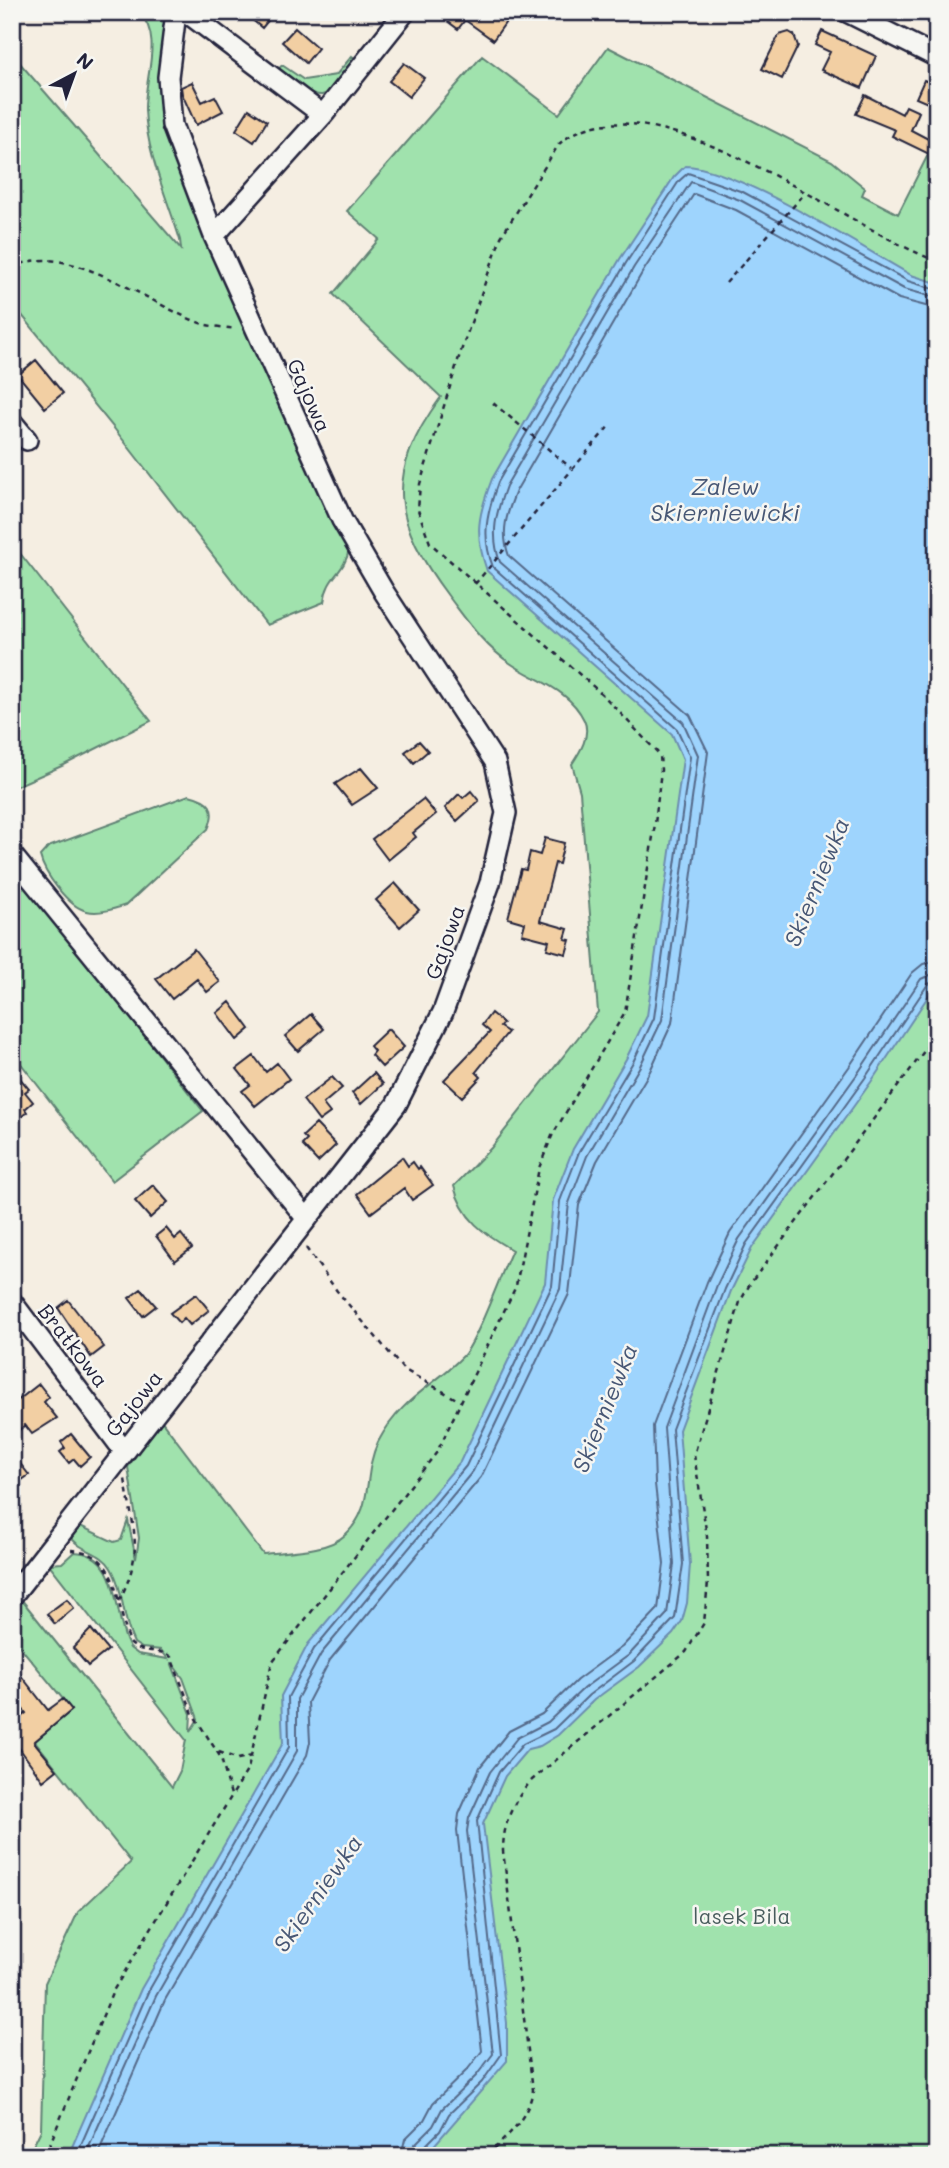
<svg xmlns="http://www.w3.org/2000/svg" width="949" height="2168" font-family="Mali,sans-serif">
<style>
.green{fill:#a0e2ad;stroke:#618274;stroke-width:2;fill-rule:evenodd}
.water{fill:#9ed4fd;stroke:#6c8daf;stroke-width:2}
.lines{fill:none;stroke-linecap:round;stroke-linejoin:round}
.shore{stroke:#546989;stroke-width:2}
.building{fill:#f2cfa3;stroke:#22223b;stroke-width:2}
.minor-casing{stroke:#22223b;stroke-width:24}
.path{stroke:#22223b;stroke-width:2.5;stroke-dasharray:5 5;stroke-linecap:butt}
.minor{stroke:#f6f6f2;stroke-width:19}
.labels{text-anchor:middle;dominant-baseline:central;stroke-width:5;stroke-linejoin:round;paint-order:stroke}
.street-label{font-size:21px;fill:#22223b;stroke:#f6f6f2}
.park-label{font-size:21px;fill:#485c5d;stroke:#f6f6f2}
.water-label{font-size:23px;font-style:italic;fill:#475775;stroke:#f6f6f2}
</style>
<rect width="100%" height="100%" fill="#f5eee2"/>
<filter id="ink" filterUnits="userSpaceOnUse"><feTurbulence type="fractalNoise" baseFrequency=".0143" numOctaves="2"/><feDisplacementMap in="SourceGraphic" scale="14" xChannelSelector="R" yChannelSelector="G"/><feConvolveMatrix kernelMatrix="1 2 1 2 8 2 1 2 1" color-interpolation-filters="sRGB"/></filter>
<g filter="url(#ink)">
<!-- green -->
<path class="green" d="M 139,12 L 168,12 L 162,82 L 243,325 L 349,549 C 345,574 327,575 324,602 L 267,625 L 113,427 L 12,303 L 12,54 L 181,249 L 180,240 C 167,197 147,155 145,110 C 144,77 164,38 139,12 Z
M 608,47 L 832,161 L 865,188 L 862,195 L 898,214 L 937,137 L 937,2156 L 22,2156 L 32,2148 L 41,2130 L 45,1983 L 78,1912 L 131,1862 L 35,1741 L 72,1710 L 12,1637 L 12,1611 L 21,1599 L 172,1787 L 180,1771 L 186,1740 L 49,1564 L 62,1563 L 74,1552 C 123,1553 112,1618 130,1648 L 138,1654 L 168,1659 L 161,1650 L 142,1648 L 134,1643 C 122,1619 124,1590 111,1568 C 101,1550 78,1552 69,1534 L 76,1524 L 114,1542 L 121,1540 L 128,1520 L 136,1559 L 139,1538 L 128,1467 L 161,1420 L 263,1554 C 287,1551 327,1552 345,1535 C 375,1507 362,1476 378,1442 C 401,1398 432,1388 463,1356 C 476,1343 502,1271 512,1250 C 484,1234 462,1219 454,1186 L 491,1148 L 598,1012 L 580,792 L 572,764 C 580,752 591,735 584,720 C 569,689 536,681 510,663 C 484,646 468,622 449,597 C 393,522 383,476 441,397 L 333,294 L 379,239 L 347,211 L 482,56 L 559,114 ZM 171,1662 L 183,1678 L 198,1719 L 190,1732 L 191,1714 Z
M 352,56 L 357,60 C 322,106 324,104 278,70 L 282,65 L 304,80 L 336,75 Z
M 12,543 L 151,721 L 64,765 L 12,788 Z
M 189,795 C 210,800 217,808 208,829 L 126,905 C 114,909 99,914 87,911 C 68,907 44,873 40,856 L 48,847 Z
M 12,867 L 203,1111 L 112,1181 L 12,1052 Z"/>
<!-- water -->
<path class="water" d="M 685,166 C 736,167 861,247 911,275 L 937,283 L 937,983 L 871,1082 L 752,1248 L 731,1291 L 679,1430 L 690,1564 L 687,1603 L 682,1621 L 673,1634 L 639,1667 L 594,1700 L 558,1735 L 540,1746 L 528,1749 L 505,1776 L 483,1824 L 507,2023 L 507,2061 L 425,2156 L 68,2156 L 141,1989 L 283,1743 L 281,1696 L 308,1644 L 460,1462 L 545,1283 L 553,1200 L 573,1149 L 626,1059 L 647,1016 L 683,759 L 672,734 L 487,571 C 474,534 478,515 492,479 L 620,259 L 674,177 Z"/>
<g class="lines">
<!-- shore -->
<path class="shore" d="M 76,2156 L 148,1992 L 289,1747 L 288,1697 L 314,1649 L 466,1466 L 552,1286 L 560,1201 L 579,1152 L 633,1062 L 654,1018 L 690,757 L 677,729 L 493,567 C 481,536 487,513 498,482 L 626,263 L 679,181 L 688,173 L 743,192 L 908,281 L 937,290
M 85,2156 L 156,1996 L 297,1751 L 297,1699 L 321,1654 L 473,1471 L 560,1289 L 569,1203 L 587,1156 L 640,1066 L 662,1020 L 698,755 L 683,722 L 500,562 C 490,534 496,513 506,486 L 634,267 L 691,182 L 740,200 L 904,289 L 937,298
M 97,2156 L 165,2000 L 307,1755 L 310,1742 L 308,1702 L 330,1660 L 481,1477 L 569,1294 L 579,1205 L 597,1161 L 650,1071 L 672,1023 L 708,752 L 690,715 L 509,556 C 500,532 507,513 516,491 L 642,273 L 694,194 L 736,210 L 899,299 L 937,309
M 401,2156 L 405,2139 L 424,2120 L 433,2103 L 468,2069 L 482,2051 L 457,1830 L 459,1814 L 480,1767 L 509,1731 L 542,1714 L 577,1680 L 622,1647 L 658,1609 L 664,1564 L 655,1484 L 653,1426 L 707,1282 L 730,1233 L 849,1067 L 912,973 L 923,964 L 937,961
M 412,2156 L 414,2145 L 433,2126 L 442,2109 L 476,2076 L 493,2054 L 467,1831 L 469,1818 L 490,1772 L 517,1738 L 548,1722 L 584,1688 L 629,1655 L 667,1614 L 674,1564 L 664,1428 L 717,1285 L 739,1239 L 858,1073 L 921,979 L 937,972
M 421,2156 L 422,2149 L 440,2131 L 449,2114 L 482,2082 L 501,2055 L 477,1821 L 499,1772 L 523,1744 L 554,1729 L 589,1695 L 634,1661 L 675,1618 L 683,1564 L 672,1429 L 725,1289 L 746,1244 L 865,1078 L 928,984 L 937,981"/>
</g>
<!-- building -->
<path class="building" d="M 243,12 L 275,12 L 262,28 Z
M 435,12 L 499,12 L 508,19 L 493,40 L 465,20 L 458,29 Z
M 295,28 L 318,48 L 306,63 L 282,42 Z
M 822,31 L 876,56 L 862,88 L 821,70 L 830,52 L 815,45 Z
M 789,32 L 794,35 L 798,46 L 782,79 L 762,69 L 779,35 Z
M 404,63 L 424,78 L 409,97 L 389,81 Z
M 924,80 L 937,86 L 937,107 L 916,98 Z
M 192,82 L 202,102 L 215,96 L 223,111 L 196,125 L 182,94 L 181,87 Z
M 865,95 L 902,114 L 906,106 L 919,112 L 911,130 L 934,142 L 929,154 L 892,136 L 895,130 L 856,114 Z
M 249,109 L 267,121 L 254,142 L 236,130 Z
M 36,360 L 63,393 L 45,408 L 18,375 Z
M 419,741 L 428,751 L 414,763 L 405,752 Z
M 361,768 L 378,788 L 352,805 L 335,784 Z
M 471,791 L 479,801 L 457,821 L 445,808 L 459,794 L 463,798 Z
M 423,799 L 436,814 L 413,833 L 416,837 L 388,860 L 372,839 Z
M 545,838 L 564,843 L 559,864 L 555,863 L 540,921 L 568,929 L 565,939 L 570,940 L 566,954 L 547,949 L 549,941 L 522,934 L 525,923 L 508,918 L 521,869 L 526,870 L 530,852 L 540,855 Z
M 395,883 L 419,910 L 400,927 L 376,900 Z
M 194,949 L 220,982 L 207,992 L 197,979 L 172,999 L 156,979 Z
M 230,1002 L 250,1029 L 237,1040 L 217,1013 Z
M 491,1013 L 503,1023 L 500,1027 L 508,1032 L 476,1072 L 481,1077 L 462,1097 L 444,1080 L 490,1032 L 482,1025 Z
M 311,1014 L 324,1029 L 298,1051 L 285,1036 Z
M 388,1029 L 404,1047 L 382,1067 L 371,1055 L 374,1051 L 370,1046 Z
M 254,1056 L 266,1072 L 277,1063 L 289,1079 L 255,1106 L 242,1091 L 250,1085 L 237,1069 Z
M 374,1073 L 383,1084 L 361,1104 L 352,1093 Z
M 12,1075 L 16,1080 L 19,1077 L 29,1089 L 25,1092 L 33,1102 L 25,1109 L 27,1112 L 12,1124 Z
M 332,1077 L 342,1088 L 323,1104 L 330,1113 L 319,1121 L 303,1100 Z
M 316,1124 L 336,1145 L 318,1162 L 302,1145 L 307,1140 L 303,1136 Z
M 402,1157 L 408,1166 L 413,1162 L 418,1169 L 420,1167 L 433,1185 L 412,1200 L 404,1188 L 371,1213 L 357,1194 Z
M 153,1185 L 168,1202 L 150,1218 L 135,1201 Z
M 166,1228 L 175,1239 L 181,1234 L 192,1248 L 175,1261 L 156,1236 Z
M 141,1289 L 156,1306 L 143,1316 L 129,1298 Z
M 196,1294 L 209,1310 L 190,1325 L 184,1318 L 179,1323 L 170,1313 Z
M 68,1300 L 104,1347 L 91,1357 L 58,1308 Z
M 39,1384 L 49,1397 L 44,1402 L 57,1418 L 32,1434 L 25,1425 L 18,1431 L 12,1424 L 12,1405 Z
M 71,1434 L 90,1457 L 80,1466 L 74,1459 L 69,1463 L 60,1452 L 65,1448 L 61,1442 Z
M 12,1453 L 29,1475 L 12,1487 Z
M 67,1599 L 74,1608 L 55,1624 L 47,1614 Z
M 91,1629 L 108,1650 L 88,1666 L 73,1648 Z
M 12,1664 L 48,1710 L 63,1699 L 72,1710 L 34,1742 L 57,1770 L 43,1781 L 12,1738 L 12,1724 L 26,1713 L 12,1696 Z"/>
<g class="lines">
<defs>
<path id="minor" d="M 186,12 L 323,115
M 847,12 L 937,57
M 214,236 L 323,115 L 405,12
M 12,422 L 27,440
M 12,855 L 307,1219
M 12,1302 L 124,1451
M 12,1596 L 396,1105 L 443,1012 L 490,883 L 506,813 L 495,762 L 384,592 L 342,520 L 214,236 L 172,125 L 168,77 L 176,12"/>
</defs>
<!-- minor casing -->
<use href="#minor" class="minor-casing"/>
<!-- path -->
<path class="path" d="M 12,269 C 63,235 154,308 203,324 C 213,327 225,327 235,329
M 726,283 L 805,193
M 493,403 L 571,468
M 475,584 L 610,425
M 306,1248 L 337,1291 L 403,1369 L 460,1401
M 71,1550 C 123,1552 114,1608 131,1644 C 143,1655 158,1647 171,1657 L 193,1714 L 221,1758 L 231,1795
M 119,1601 C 145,1550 133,1531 125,1479
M 219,1752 L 238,1759 L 252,1756
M 45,2156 L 113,1991 L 248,1769 L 272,1662 L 437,1452 L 516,1286 L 539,1168 L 552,1136 L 625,1012 L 655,824 L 661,770 L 660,755 L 603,695 L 430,543 L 418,510 L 420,484 L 460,354 L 501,237 L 559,144 C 647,67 846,229 937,261
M 487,2156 C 507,2136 528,2119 533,2090 L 503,1851 C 503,1823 513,1801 532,1780 L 686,1652 L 704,1623 L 708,1582 L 707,1536 L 694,1455 L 740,1302 L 750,1284 L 937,1034"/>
<!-- minor -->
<use href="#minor" class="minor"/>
</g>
</g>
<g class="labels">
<!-- street labels -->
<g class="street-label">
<text transform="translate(310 395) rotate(66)">Gajowa</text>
<text transform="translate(444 942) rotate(-70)">Gajowa</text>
<text transform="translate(74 1345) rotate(52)">Bratkowa</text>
<text transform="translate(133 1403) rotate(-52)">Gajowa</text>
</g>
<!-- park labels -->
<g class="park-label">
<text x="742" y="1915">lasek Bila</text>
</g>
<!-- water labels -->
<g class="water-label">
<text x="725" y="486">Zalew<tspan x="725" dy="26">Skierniewicki</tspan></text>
<text transform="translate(816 882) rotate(-68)">Skierniewka</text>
<text transform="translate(604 1408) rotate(-68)">Skierniewka</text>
<text transform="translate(317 1893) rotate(-55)">Skierniewka</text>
</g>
</g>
<!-- margin -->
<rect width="949" height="2168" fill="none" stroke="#f6f6f2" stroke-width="42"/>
<rect x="21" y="21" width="907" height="2126" fill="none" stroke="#22223b" stroke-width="2.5" filter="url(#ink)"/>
<!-- north arrow -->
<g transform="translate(74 74) rotate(41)" stroke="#f6f6f2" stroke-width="5" paint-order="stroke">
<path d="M0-5L12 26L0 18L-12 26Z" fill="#22223b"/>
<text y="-10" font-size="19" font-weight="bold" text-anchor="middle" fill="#22223b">N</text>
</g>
</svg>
